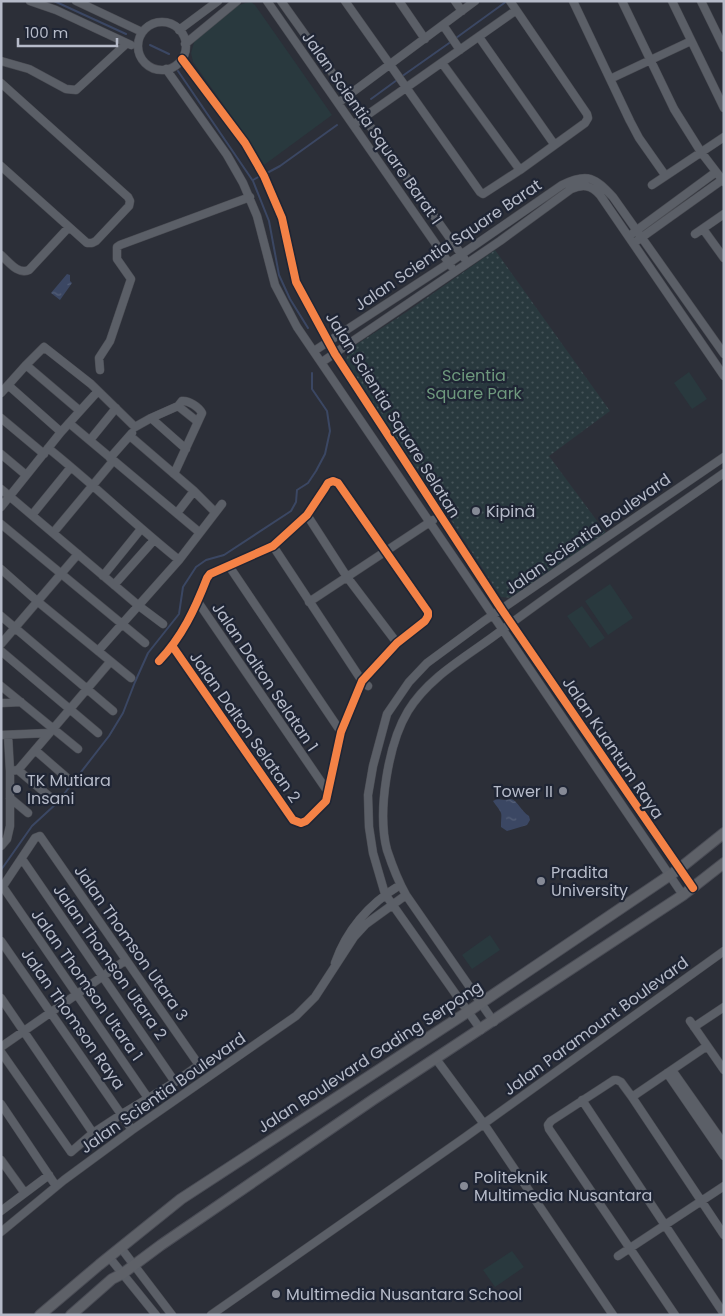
<svg xmlns="http://www.w3.org/2000/svg" width="725" height="1316" font-family="Poppins,sans-serif">
<style>
.park{fill:url(#park-dots)}
.garden{fill:#29393e}
.water{fill:url(#water-ripples)}
.lines{fill:none;stroke-linecap:round;stroke-linejoin:round}
.stream{stroke:#3b4763;stroke-width:2}
.minor-casing{stroke:#4a4c53;stroke-width:9}
.major-casing{stroke:#4a4c55;stroke-width:12}
.minor{stroke:#5b5f67;stroke-width:8}
.major{stroke:#5e6168;stroke-width:10}
.cycleway-casing{stroke:#1f2534;stroke-width:11}
.cycleway{stroke:#f48246;stroke-width:8}
.poi-dot{fill:#868a96;stroke:#1f2534;stroke-width:2}
.labels{text-anchor:middle;dominant-baseline:central;stroke-width:4.5;stroke-linejoin:round;paint-order:stroke}
.street-label{font-size:16px;fill:#b6bbc9;stroke:#1f2534}
.park-label{font-size:16px;fill:#6e997d;stroke:#1f2534}
.poi-label{font-size:16px;fill:#b6bbc9;stroke:#1f2534;text-anchor:start}
</style>
<defs>
<pattern id="park-dots" width="8" height="8" patternUnits="userSpaceOnUse" patternTransform="scale(1.25)"><rect width="8" height="8" fill="#29393e"/><path d="M2 2h.1M6 6h.1" fill="none" stroke="#465459" stroke-width="1.8" stroke-linecap="round"/></pattern>
<pattern id="water-ripples" width="26" height="14" patternUnits="userSpaceOnUse" patternTransform="scale(1.25)"><rect width="26" height="14" fill="#3b4763"/><path d="M2 4q2-2 4 0t4 0M15 11q2-2 4 0t4 0" fill="none" stroke="#556078"/></pattern>
</defs>
<rect width="100%" height="100%" fill="#2c2f38"/>
<!-- park -->
<path class="park" d="M 495,250 L 610,411 L 549,456 L 606,533 L 513,598 L 501,597 L 431,489 L 348,368 L 346,359 L 351,348 L 408,311 Z"/>
<!-- garden -->
<path class="garden" d="M 251,2 L 255,5 L 332,115 L 264,165 L 241,129 L 193,62 L 191,53 L 195,39 L 237,6 L 245,3 Z
M 689,372 L 707,399 L 692,409 L 674,383 Z
M 610,584 L 633,618 L 608,635 L 585,601 Z
M 582,606 L 605,638 L 590,648 L 567,616 Z
M 490,935 L 500,950 L 472,969 L 462,955 Z
M 512,1251 L 524,1267 L 495,1287 L 483,1270 Z"/>
<!-- water -->
<path class="water" d="M 67,274 L 70,275 L 70,281 L 72,283 L 60,300 L 51,293 Z
M 497,799 L 505,800 L 511,799 C 518,801 521,811 529,816 L 530,820 L 527,825 L 507,831 L 501,827 C 501,809 504,817 493,801 Z"/>
<g class="lines">
<!-- stream -->
<path class="stream" d="M 54,1 L 126,34
M 456,38 L 507,1
M 150,45 L 169,54
M 178,71 L 253,181 L 269,221 L 279,275 L 290,299 L 308,328
M 401,77 L 452,41
M 371,99 L 397,80
M 267,173 L 280,166 L 337,125
M 253,180 L 262,175
M 1,870 L 32,826 L 57,803 L 109,736 L 123,713 L 135,682 L 148,653 L 179,614 L 183,587 L 196,567 L 206,560 L 224,555 L 291,511 L 296,502 L 297,490 L 308,483 L 316,471 L 325,454 L 330,431 L 327,411 L 312,389 L 312,373"/>
<defs>
<path id="minor" d="M 30,1 L 56,10 L 131,45
M 76,1 L 142,32
M 267,1 L 451,266
M 281,1 L 464,258
M 345,1 L 480,192 L 483,194 L 520,170 L 585,123 L 588,118 L 587,114 L 510,1
M 399,1 L 425,39
M 455,1 L 462,11
M 573,1 L 630,121 L 639,138 L 665,175
M 622,1 L 674,109 L 701,152 L 724,182
M 672,1 L 724,108
M 701,1 L 724,48
M138 46a24 24 0 1 1 48 0a24 24 0 1 1-48 0Z
M 443,25 L 460,50
M 179,30 L 218,1
M 479,37 L 554,144
M 185,44 L 237,1
M 182,59 L 245,143 L 264,176 L 282,218 L 296,282 L 335,354 L 502,610 L 693,888
M 1,61 L 29,69 L 66,89 L 76,90 L 126,44
M 442,63 L 520,170
M 166,69 L 227,155 L 243,183 L 257,216 L 275,285 L 297,327 L 683,895
M 610,79 L 691,41
M 1,83 L 128,197 L 130,201 L 129,206 L 96,241 L 92,243 L 87,243 L 1,166
M 338,103 L 475,1
M 353,125 L 515,11
M 652,185 L 724,137
M 703,229 L 724,258
M 633,233 L 716,172
M 695,234 L 724,214
M 638,240 L 722,180
M 1,255 C 9,262 18,275 29,270 L 69,227
M 314,351 L 449,263 L 562,185 C 588,172 595,178 613,197 L 724,354
M 322,362 L 500,241 L 571,189 C 583,184 591,185 600,195 L 724,376
M 26,365 L 80,411
M 100,370 L 99,358 L 110,341 L 131,279 L 117,259 L 117,247 L 120,245 L 250,197
M 8,385 L 61,432
M 1,393 L 26,365 L 44,347 L 91,384 L 135,427 L 151,418 L 178,406 L 182,401 C 188,400 199,407 202,413 L 174,474
M 178,406 L 198,422
M 1,418 L 44,454
M 151,418 L 186,449
M 69,423 L 199,532
M 130,436 L 194,491 L 215,512
M 90,440 L 116,408
M 48,448 C 93,484 134,524 179,560
M 1,454 L 26,475
M 110,458 L 132,433
M 1,489 L 139,606 L 163,624
M 1,507 L 61,432 L 98,391
M 177,513 L 194,491
M 32,515 L 71,467
M 307,515 L 347,577 L 397,643
M 1,524 L 145,643
M 53,533 L 113,461
M 273,546 L 362,681 L 368,686
M 229,566 L 341,732
M 1,569 L 37,601 L 131,678
M 103,576 L 141,529
M 114,585 L 154,540
M 198,602 L 328,792
M 309,602 L 433,520
M 1,616 L 113,711
M 1,644 L 78,554
M 1,651 L 98,733
M 98,651 L 179,560 L 222,504
M 159,661 C 182,637 195,609 207,578 L 210,574 L 273,546 L 307,515 L 325,488 L 328,483 L 333,481 L 338,483 L 428,612 L 428,616 L 425,621 L 397,643 L 362,681 L 341,732 L 326,801 L 306,821 L 301,823 L 293,820 L 173,647
M 1,686 L 78,749
M 1,703 L 21,702
M 1,735 L 49,733
M 35,750 L 66,777
M 18,770 L 50,797
M 10,771 L 18,770 L 110,662
M 10,798 L 28,813
M 1,846 L 7,839 L 10,826 L 10,771 L 8,735
M 22,859 L 175,1082
M 3,887 L 148,1098
M 1,889 L 35,838 L 40,836 L 199,1065 L 175,1082 L 122,1114 L 93,1133 L 71,1152 L 1,1052
M 1,941 L 132,1130
M 335,963 C 347,929 369,904 400,885
M 1,998 L 93,1133
M 690,1021 L 724,1070
M 494,1022 L 406,895 C 398,881 392,865 387,850 C 377,812 388,744 408,711 C 430,675 470,655 502,630 C 574,576 650,525 724,473
M 694,1027 L 724,1007
M 481,1030 L 385,894 L 373,853 L 369,827 L 368,795 L 373,766 L 387,714 L 409,682 L 427,663 L 484,621 L 724,457
M 1,1047 L 126,960
M 436,1059 L 484,1124 L 613,1315
M 672,1070 L 724,1144
M 667,1073 L 724,1156
M 632,1097 L 707,1046
M 582,1100 L 724,1314
M 1,1104 L 56,1186
M 1,1160 L 24,1192
M 1,1211 L 49,1175
M 1,1232 L 64,1180 L 132,1130 L 296,1016 L 315,997 L 354,937 L 366,924 L 406,895
M 121,1248 L 172,1315
M 618,1256 L 724,1186
M 109,1257 L 156,1315
M 211,1315 L 464,1138 L 724,951
M 675,1315 L 549,1129 L 548,1125 L 551,1121 L 614,1080 L 617,1080 L 621,1082 L 632,1097 L 724,1235"/>
<path id="major" d="M 40,1315 L 99,1265 L 181,1199 L 469,1011 L 679,869 L 724,833
M 71,1315 L 112,1279 L 122,1274 L 161,1245 L 374,1099 L 683,895 L 724,863"/>
</defs>
<!-- minor casing -->
<use href="#minor" class="minor-casing"/>
<!-- major casing -->
<use href="#major" class="major-casing"/>
<!-- minor -->
<use href="#minor" class="minor"/>
<!-- major -->
<use href="#major" class="major"/>
<defs>
<path id="cycleway" d="M 182,59 L 245,143 L 264,176 L 282,218 L 296,282 L 335,354 L 502,610 L 693,888
M 159,661 C 182,637 195,609 207,578 L 210,574 L 273,546 L 307,515 L 325,488 L 328,483 L 333,481 L 338,483 L 428,612 L 428,616 L 425,621 L 397,643 L 362,681 L 341,732 L 326,801 L 306,821 L 301,823 L 293,820 L 173,647"/>
</defs>
<!-- cycleway casing -->
<use href="#cycleway" class="cycleway-casing"/>
<!-- cycleway -->
<use href="#cycleway" class="cycleway"/>
</g>
<!-- markers -->
<g class="poi-dot">
<circle cx="476" cy="511" r="5"/>
<circle cx="17" cy="789" r="5"/>
<circle cx="563" cy="791" r="5"/>
<circle cx="541" cy="881" r="5"/>
<circle cx="464" cy="1186" r="5"/>
<circle cx="276" cy="1294" r="5"/>
</g>
<g class="labels">
<!-- street labels -->
<g class="street-label">
<text transform="translate(372 128) rotate(55)">Jalan Scientia Square Barat 1</text>
<text transform="translate(448 245) rotate(-34)">Jalan Scientia Square Barat</text>
<text transform="translate(393 415) rotate(58)">Jalan Scientia Square Selatan</text>
<text transform="translate(588 534) rotate(-35)">Jalan Scientia Boulevard</text>
<text transform="translate(265 677) rotate(56)">Jalan Dalton Selatan 1</text>
<text transform="translate(245 727) rotate(55)">Jalan Dalton Selatan 2</text>
<text transform="translate(613 748) rotate(56)">Jalan Kuantum Raya</text>
<text transform="translate(131 943) rotate(55)">Jalan Thomson Utara 3</text>
<text transform="translate(110 962) rotate(55)">Jalan Thomson Utara 2</text>
<text transform="translate(87 985) rotate(55)">Jalan Thomson Utara 1</text>
<text transform="translate(73 1019) rotate(55)">Jalan Thomson Raya</text>
<text transform="translate(596 1026) rotate(-36)">Jalan Paramount Boulevard</text>
<text transform="translate(370 1057) rotate(-33)">Jalan Boulevard Gading Serpong</text>
<text transform="translate(163 1093) rotate(-35)">Jalan Scientia Boulevard</text>
</g>
<!-- park labels -->
<g class="park-label">
<text x="474" y="375">Scientia<tspan x="474" dy="18">Square Park</tspan></text>
</g>
<!-- poi labels -->
<g class="poi-label">
<text x="486" y="511">Kipinä</text>
<text x="27" y="780">TK Mutiara<tspan x="27" dy="18">Insani</tspan></text>
<text x="553" y="791" text-anchor="end">Tower II</text>
<text x="551" y="872">Pradita<tspan x="551" dy="18">University</tspan></text>
<text x="474" y="1177">Politeknik<tspan x="474" dy="18">Multimedia Nusantara</tspan></text>
<text x="286" y="1294">Multimedia Nusantara School</text>
</g>
</g>
<!-- border -->
<rect width="725" height="1316" fill="none" stroke="#b6bbc9" stroke-width="5"/>
<!-- scale -->
<path d="M18 38v8h99v-8" fill="none" stroke="#b6bbc9" stroke-width="2.5"/>
<text x="25" y="38" font-size="15" fill="#b6bbc9" stroke="#1f2534" stroke-width="4" paint-order="stroke">100 m</text>
</svg>
